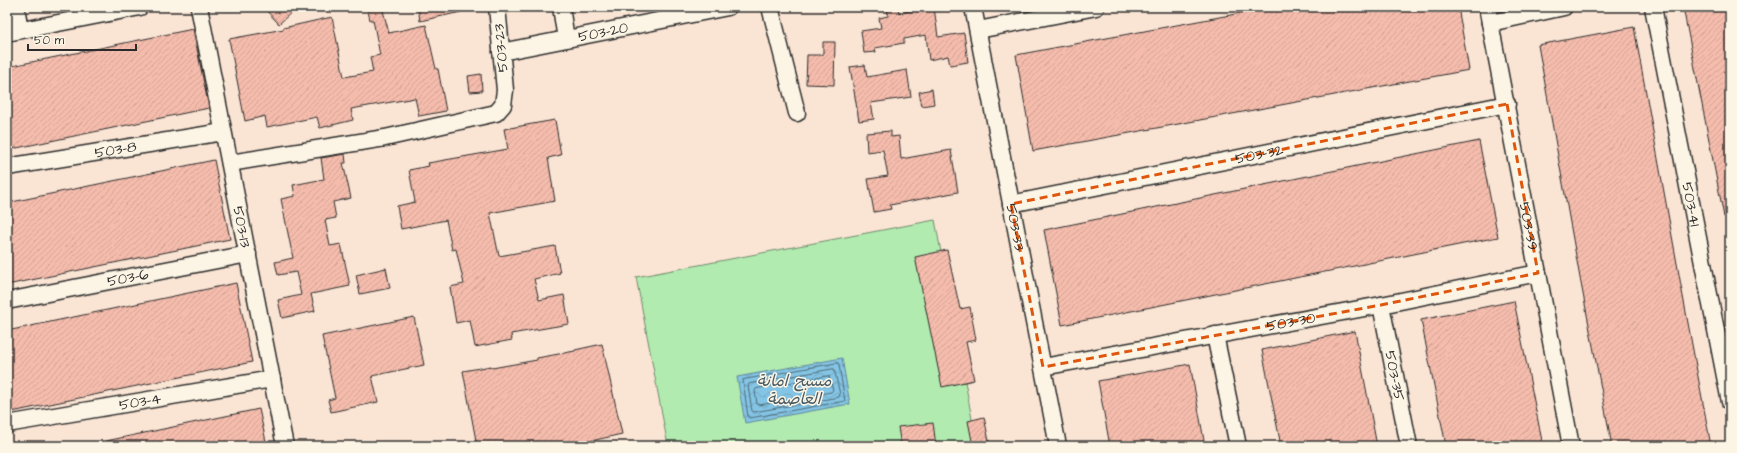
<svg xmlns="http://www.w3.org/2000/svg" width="1737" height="453" font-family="'Architects Daughter','Playpen Sans Arabic',sans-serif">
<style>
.pitch{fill:#b2ebaf;stroke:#6e8b6d}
.water{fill:url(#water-waves);stroke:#60879b}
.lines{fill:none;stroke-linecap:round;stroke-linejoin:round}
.shore{stroke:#4f6975;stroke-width:1}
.building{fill:url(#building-hatch);stroke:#2b2b2b}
.street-casing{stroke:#2b2b2b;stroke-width:19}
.street{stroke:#fcf5e5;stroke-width:16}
.marked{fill:none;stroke:#df570e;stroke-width:3;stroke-dasharray:8 5;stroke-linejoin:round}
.labels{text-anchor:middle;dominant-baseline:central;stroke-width:3;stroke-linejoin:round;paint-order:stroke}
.street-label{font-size:15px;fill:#2b2b2b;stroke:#fcf5e5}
.water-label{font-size:16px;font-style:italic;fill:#465963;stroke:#fcf5e5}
</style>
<defs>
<pattern id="water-waves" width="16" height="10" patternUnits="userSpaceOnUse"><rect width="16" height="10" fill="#84c5e5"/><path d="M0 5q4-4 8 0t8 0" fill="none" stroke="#72a9c5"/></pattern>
<pattern id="building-hatch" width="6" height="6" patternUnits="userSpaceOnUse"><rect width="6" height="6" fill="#f5bcac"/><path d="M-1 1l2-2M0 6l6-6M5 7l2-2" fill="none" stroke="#d2a294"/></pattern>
</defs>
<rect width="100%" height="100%" fill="#fae4d4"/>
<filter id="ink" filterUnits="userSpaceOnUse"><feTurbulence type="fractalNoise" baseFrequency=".025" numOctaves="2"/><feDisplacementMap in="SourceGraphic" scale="8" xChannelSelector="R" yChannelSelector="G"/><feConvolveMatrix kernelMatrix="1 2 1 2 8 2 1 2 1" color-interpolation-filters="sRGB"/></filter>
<g filter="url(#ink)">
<!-- pitch -->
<path class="pitch" d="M 935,220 L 977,446 L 668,446 L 636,277 Z"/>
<!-- water -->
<path class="water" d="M 842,358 L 850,404 L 745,423 L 737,377 Z"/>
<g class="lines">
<!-- shore -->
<path class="shore" d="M 838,363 L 839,365 L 845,401 L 750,418 L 748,417 L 743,380 Z
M 834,369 L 840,394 L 839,397 L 754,412 L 752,411 L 748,386 L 749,384 Z
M 829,376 L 833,390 L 831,392 L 759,405 L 757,404 L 755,391 L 756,389 Z"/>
</g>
<!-- building -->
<path class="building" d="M 263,7 L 297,7 L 279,24 Z
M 367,7 L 382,7 L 389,33 L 426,25 L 436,69 L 438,69 L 446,111 L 419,116 L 415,98 L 351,109 L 353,120 L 320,128 L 317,117 L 267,127 L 265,116 L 245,121 L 229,39 L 284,29 L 283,28 L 332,17 L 344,77 L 373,72 L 370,57 L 380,55 L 373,20 L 370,20 Z
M 418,7 L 461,7 L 461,12 L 420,21 Z
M 887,7 L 898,7 L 899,13 L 934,7 L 938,37 L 964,33 L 968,62 L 950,65 L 948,56 L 929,60 L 926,35 L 904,39 L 904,43 L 875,48 L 876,52 L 864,53 L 861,31 L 881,28 L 879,18 L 888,16 Z
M 1273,7 L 1458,7 L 1469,70 L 1033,151 L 1016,55 Z
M 1683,7 L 1730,7 L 1730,216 L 1724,217 Z
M 1634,27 L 1682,291 L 1711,446 L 1612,446 L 1580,278 L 1538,45 Z
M 193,29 L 209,108 L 7,150 L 7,67 Z
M 823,42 L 835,42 L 834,85 L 806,84 L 807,55 L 823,55 Z
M 865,65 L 867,77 L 907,70 L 911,97 L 871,103 L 874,119 L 859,121 L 850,67 Z
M 481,74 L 482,91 L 470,92 L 468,76 Z
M 932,89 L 934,104 L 922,106 L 919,92 Z
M 555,120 L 561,155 L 548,158 L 555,201 L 490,213 L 499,256 L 555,246 L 560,273 L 534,279 L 539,300 L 564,295 L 569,324 L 511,334 L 512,340 L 475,347 L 470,320 L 456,323 L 450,287 L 464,284 L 456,249 L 452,250 L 446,220 L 401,229 L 397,206 L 415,202 L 409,170 L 429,166 L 428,163 L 508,149 L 504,129 Z
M 891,131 L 891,137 L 899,136 L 901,159 L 951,150 L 958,192 L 890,205 L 891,209 L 874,212 L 868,179 L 888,176 L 883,150 L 867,152 L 866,133 Z
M 1479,141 L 1498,237 L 1062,325 L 1044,230 Z
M 345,154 L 346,163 L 343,163 L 351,198 L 333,202 L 336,218 L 325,220 L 330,246 L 341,244 L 350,286 L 311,294 L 315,311 L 282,318 L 278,300 L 301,295 L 296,272 L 278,275 L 275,262 L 293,258 L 281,199 L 295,196 L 293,185 L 324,179 L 321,158 Z
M 214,160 L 230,239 L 7,285 L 7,203 Z
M 947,250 L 960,309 L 970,307 L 976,340 L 966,342 L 974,380 L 942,387 L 915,257 Z
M 386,268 L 390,288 L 360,294 L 356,275 Z
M 236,283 L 252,362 L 7,413 L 7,331 Z
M 1514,301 L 1543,446 L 1446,446 L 1421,320 Z
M 414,317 L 424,365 L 372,376 L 378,402 L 331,412 L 328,400 L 335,398 L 322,336 Z
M 1355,331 L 1377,446 L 1281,446 L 1262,350 Z
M 602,344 L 622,434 L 569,446 L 477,446 L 463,371 L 491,366 L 492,368 L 537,360 L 537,358 L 575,351 L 575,350 Z
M 1190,364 L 1205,446 L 1110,446 L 1098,381 Z
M 259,409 L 267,446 L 107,446 L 106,441 Z
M 984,417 L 990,446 L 973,446 L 968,421 Z
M 933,423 L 936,446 L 901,446 L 898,427 Z"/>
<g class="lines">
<defs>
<g id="street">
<path d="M 16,7 L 20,30"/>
<path id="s1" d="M 199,7 L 285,446"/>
<path d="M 561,7 L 566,39"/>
<path d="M 770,7 L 797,113"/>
<path id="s2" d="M 973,7 L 1058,446"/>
<path id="s3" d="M 1487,7 L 1571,446"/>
<path id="s4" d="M 1653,7 L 1730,402"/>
<path d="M 1490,23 L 1564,7"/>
<path d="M 978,30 L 1096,7"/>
<path d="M 7,33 L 140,7"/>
<path id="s5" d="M 501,52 L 728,7"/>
<path d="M 230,163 L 385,138 L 496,113 L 503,105 L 505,90 L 497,7"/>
<path id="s6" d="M 7,167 L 223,132"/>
<path id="s7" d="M 1011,204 L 1507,104"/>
<path id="s8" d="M 7,301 L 248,254"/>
<path id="s9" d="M 1381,305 L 1409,446"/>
<path d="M 1215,335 L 1238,446"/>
<path id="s10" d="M 1043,367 L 1381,305 L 1538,273"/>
<path id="s11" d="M 7,424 L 272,379"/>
</g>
</defs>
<!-- street casing -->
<use href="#street" class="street-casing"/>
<!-- street -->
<use href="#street" class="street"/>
</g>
</g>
<!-- marked area -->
<path class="marked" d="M 1507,104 L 1538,273 L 1381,305 L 1043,367 L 1011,204 Z"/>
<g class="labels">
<!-- street labels -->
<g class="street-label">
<text stroke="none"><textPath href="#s5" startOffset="104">503-20</textPath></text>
<text transform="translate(501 48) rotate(-95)">503-23</text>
<text stroke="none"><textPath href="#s6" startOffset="110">503-8</textPath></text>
<text stroke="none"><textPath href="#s7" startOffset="253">503-32</textPath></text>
<text stroke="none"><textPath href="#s4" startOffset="201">503-41</textPath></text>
<text stroke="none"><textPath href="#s1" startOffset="224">503-13</textPath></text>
<text stroke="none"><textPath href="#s2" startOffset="224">503-33</textPath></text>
<text stroke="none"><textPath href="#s3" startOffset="223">503-39</textPath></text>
<text stroke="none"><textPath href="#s8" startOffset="123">503-6</textPath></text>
<text stroke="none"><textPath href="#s10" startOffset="252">503-30</textPath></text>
<text stroke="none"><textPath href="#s9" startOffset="72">503-35</textPath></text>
<text stroke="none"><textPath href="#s11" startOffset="135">503-4</textPath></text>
</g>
<!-- water labels -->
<g class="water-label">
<text x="794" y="381">مسبح امانة<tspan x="794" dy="18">العاصمة</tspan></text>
</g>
</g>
<!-- margin -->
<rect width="1737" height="453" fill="none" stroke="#fcf5e5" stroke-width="24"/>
<rect x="12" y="12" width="1713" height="429" fill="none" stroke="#2b2b2b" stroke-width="1.5" filter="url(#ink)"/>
<!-- scale -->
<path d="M28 44v6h108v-6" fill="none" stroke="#2b2b2b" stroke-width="2"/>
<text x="34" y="44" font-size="12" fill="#2b2b2b" stroke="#fcf5e5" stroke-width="3" paint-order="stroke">50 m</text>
</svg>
